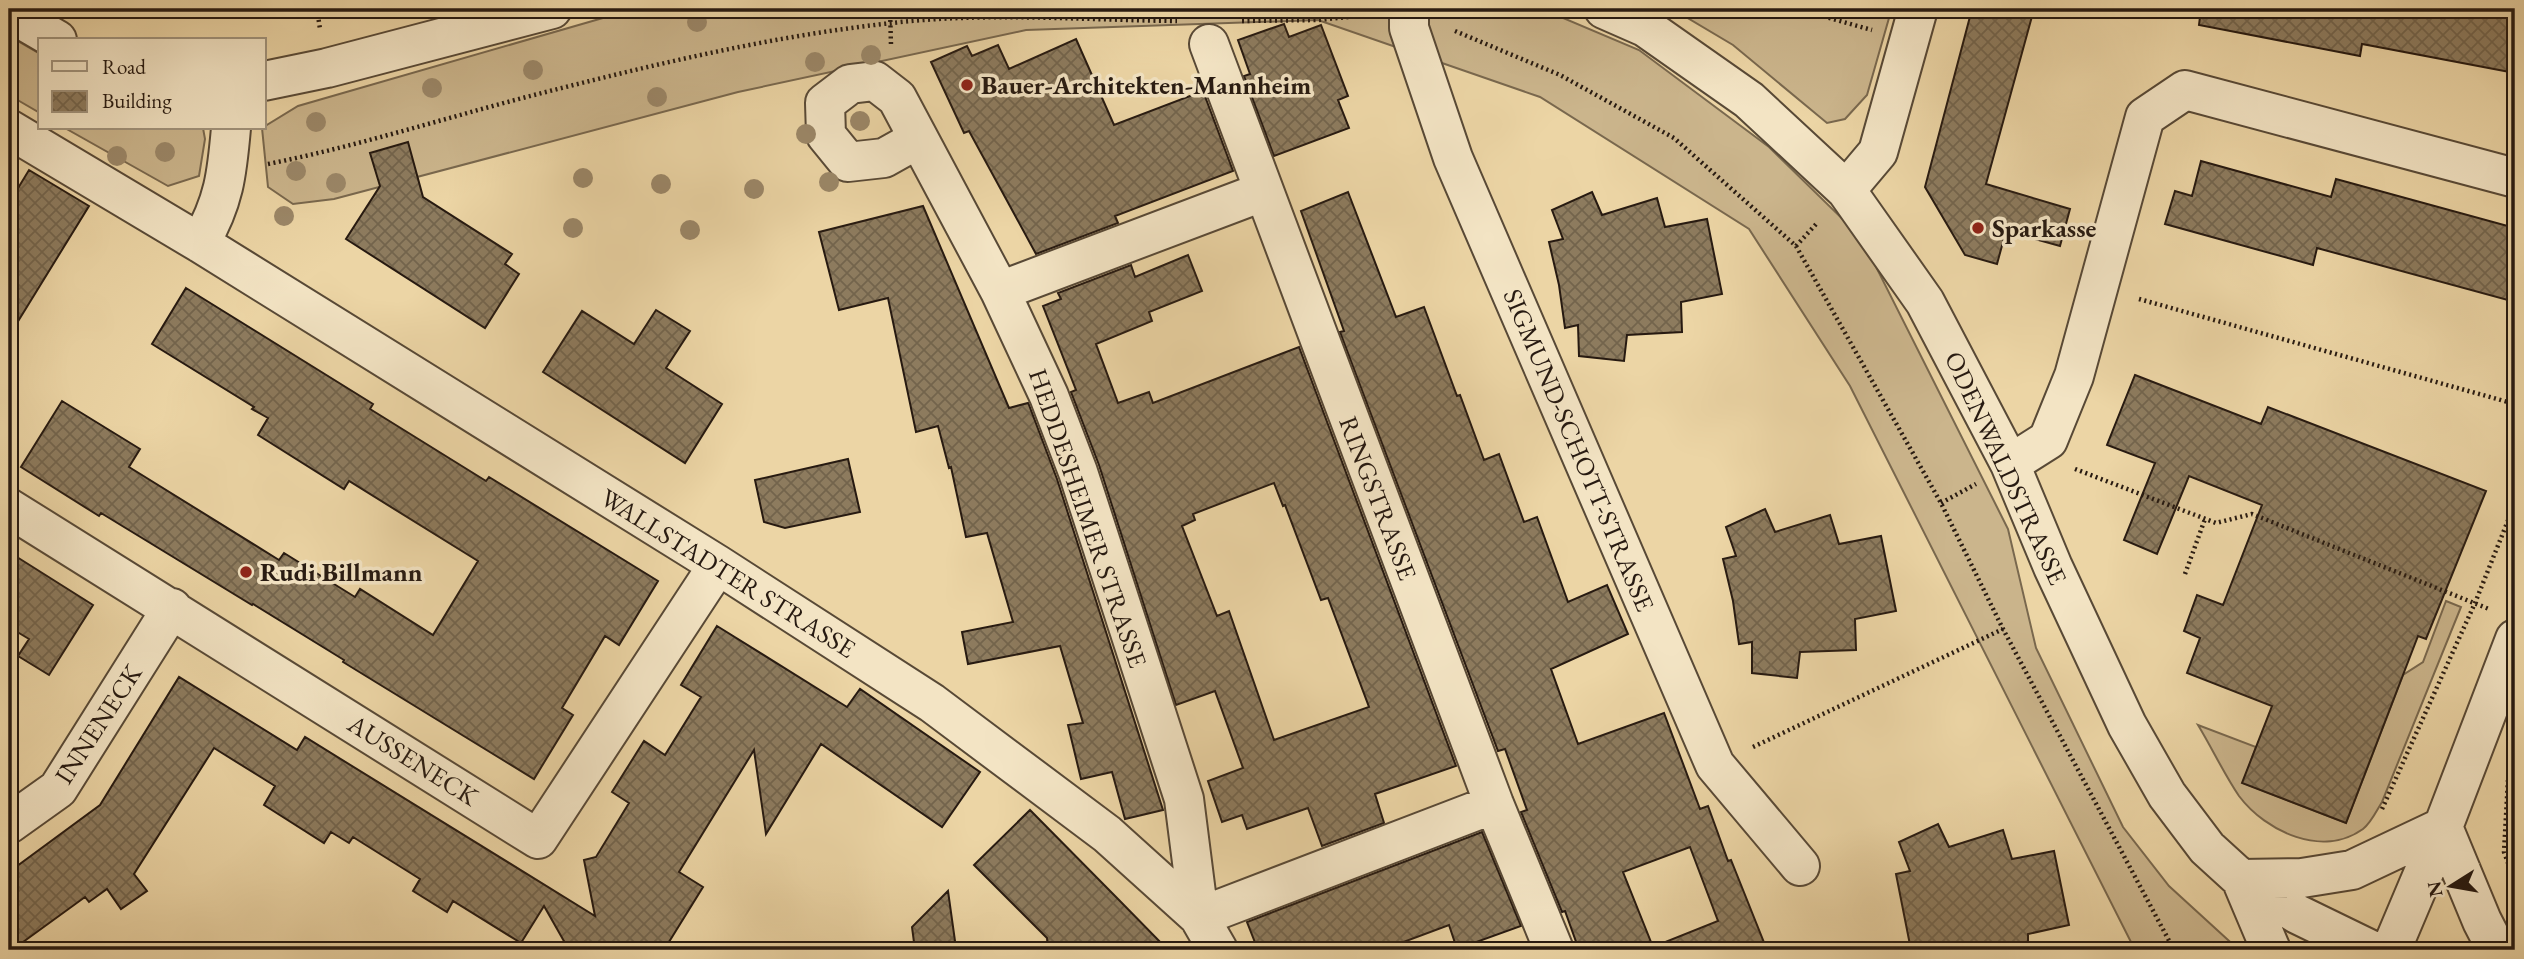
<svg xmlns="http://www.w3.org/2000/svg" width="2524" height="959" font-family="'EB Garamond',serif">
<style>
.grass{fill:#cbb58c;stroke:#79684e;stroke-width:2}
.building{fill:url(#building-cross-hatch);stroke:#271a11;stroke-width:2;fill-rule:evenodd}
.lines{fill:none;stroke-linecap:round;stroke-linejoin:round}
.minor-casing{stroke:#584936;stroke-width:42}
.path{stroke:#271a11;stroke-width:4.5;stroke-dasharray:2 3.5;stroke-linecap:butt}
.minor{stroke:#f3e4c4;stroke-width:38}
.tree{fill:#9b8768}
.poi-dot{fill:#8f2418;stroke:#f3e4c4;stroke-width:2.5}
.labels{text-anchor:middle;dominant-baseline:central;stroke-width:7;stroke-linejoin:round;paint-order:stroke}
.poi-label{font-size:26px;font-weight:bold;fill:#271a11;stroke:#f3e4c4;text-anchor:start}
.street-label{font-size:26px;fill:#271a11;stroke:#f3e4c4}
</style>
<defs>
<pattern id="building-cross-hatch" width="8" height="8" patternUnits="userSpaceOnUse" patternTransform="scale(1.75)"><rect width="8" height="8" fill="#8d7b5e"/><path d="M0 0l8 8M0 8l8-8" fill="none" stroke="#73644c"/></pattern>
</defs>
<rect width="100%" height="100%" fill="#ecd5a5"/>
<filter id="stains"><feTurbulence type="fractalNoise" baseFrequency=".00286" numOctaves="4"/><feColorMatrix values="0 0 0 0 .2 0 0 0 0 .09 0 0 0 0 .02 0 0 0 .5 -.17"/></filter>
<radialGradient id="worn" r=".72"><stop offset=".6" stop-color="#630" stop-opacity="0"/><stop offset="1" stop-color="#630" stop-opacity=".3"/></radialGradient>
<!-- grass -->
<path class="grass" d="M 634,9 L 1542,9 L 1639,50 L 1769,147 L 1861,237 L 2008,529 L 2036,648 L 2123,827 L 2169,886 L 2239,950 L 2135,950 L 1850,386 L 1749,229 L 1540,97 L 1318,20 L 1026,30 L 738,92 L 334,199 L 293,204 L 268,187 L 262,128 L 298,106 Z
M 1677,9 L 1852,9 L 1889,18 L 1867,95 L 1845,119 L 1827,123 L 1733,45 L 1676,11 Z
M 9,36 L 40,54 L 40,113 L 9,95 Z
M 65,128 L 203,128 L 205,139 L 199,176 L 168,186 Z
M 2446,601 L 2461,607 L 2382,802 C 2377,810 2371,823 2363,829 C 2323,858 2266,832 2239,796 C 2224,774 2212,748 2198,725 L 2256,747 L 2243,783 L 2346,823 L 2403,675 L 2423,662 Z"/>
<!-- building -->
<path class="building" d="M 1972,9 L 2034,9 L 1986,184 L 2070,209 L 2060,246 L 2006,231 L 1997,264 L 1965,255 L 1925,187 Z
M 2201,9 L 2515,9 L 2515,73 L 2362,44 L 2360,56 L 2199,25 Z
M 1284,24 L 1289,37 L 1321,25 L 1348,96 L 1338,100 L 1349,128 L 1274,156 L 1244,76 L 1250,74 L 1238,40 Z
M 1076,39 L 1114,125 L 1203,91 L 1233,171 L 1115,216 L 1118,223 L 1036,254 L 969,131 L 964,133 L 931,62 L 967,46 L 972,56 L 998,45 L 1009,69 Z
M 408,142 L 423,197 L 512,254 L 505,264 L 519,274 L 485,328 L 346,239 L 380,186 L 370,153 Z
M 2201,161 L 2331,197 L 2336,179 L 2515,228 L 2515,302 L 2317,248 L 2313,265 L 2165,224 L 2175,191 L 2192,196 Z
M 29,170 L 89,206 L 9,336 L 9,203 Z
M 1348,192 L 1396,317 L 1424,307 L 1457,396 L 1460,395 L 1484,460 L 1499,454 L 1524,522 L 1537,517 L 1568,602 L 1607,585 L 1628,634 L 1551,669 L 1578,744 L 1664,713 L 1700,809 L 1708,806 L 1728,861 L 1731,860 L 1767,950 L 1579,950 L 1565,911 L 1562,912 L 1521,812 L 1527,810 L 1505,749 L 1498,751 L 1340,332 L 1344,331 L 1301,211 ZM 1690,847 L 1718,921 L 1653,947 L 1623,872 Z
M 1592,192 L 1602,215 L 1657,198 L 1665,227 L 1707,219 L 1722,294 L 1681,302 L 1682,332 L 1627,335 L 1624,361 L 1579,356 L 1578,325 L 1565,328 L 1559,285 L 1549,242 L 1563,239 L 1552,210 Z
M 923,206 L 1009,408 L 1028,403 L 1029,405 L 1057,479 L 1163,810 L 1125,819 L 1112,772 L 1081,779 L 1068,725 L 1083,723 L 1060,646 L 968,664 L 962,632 L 1013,622 L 987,533 L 966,537 L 951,467 L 949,468 L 938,426 L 916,432 L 888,298 L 839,310 L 819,232 Z
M 1188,255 L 1202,291 L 1149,312 L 1152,321 L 1096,344 L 1118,403 L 1149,392 L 1153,403 L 1299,347 L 1456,766 L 1375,794 L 1384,823 L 1322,846 L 1308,808 L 1247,829 L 1242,815 L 1222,822 L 1208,781 L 1243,768 L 1215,691 L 1176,705 L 1099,465 L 1071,392 L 1076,390 L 1043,306 L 1061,299 L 1058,293 L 1131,265 L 1135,277 ZM 1274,483 L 1283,506 L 1285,505 L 1321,600 L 1328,598 L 1369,707 L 1274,740 L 1229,611 L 1217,616 L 1182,526 L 1195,520 L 1193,514 Z
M 186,288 L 373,404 L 370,409 L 486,481 L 489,477 L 658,581 L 619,645 L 605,636 L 562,708 L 573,715 L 534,779 L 343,662 L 344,660 L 253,604 L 252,605 L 101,513 L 99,516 L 21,467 L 62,401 L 140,449 L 129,467 L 279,560 L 284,553 L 355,597 L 360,589 L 433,635 L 478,561 L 349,481 L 344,489 L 258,435 L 268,418 L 252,409 L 254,407 L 152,344 Z
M 656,310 L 690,331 L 666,368 L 722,404 L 685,463 L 543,372 L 582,311 L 634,344 Z
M 2135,375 L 2261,424 L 2268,407 L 2486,491 L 2426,639 L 2418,636 L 2346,823 L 2242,783 L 2272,706 L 2187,673 L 2200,638 L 2184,631 L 2197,595 L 2223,605 L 2262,505 L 2189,476 L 2157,554 L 2124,540 L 2155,463 L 2107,445 Z
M 848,459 L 860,512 L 785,528 L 764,522 L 755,480 Z
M 1765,509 L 1775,532 L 1830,515 L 1839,544 L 1881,536 L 1896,611 L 1855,619 L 1856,650 L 1800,652 L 1797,678 L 1752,673 L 1752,642 L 1739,644 L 1733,601 L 1723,559 L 1736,556 L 1726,527 Z
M 9,552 L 93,605 L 49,675 L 18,656 L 29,639 L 9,627 Z
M 717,626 L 847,707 L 860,689 L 980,772 L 942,827 L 821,744 L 766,834 L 754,750 L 679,872 L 703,887 L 664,950 L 569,950 L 544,906 L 521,943 L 453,901 L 447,912 L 413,891 L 420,879 L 353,837 L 349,843 L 331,832 L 324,843 L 264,805 L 275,786 L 214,748 L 134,874 L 147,891 L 121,909 L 107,889 L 89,902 L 85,897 L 12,950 L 9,950 L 9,872 L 100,805 L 179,677 L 297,750 L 305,737 L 595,916 L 584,860 L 596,857 L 629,803 L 612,792 L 644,741 L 665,755 L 701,697 L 681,685 Z
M 1030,810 L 1118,899 L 1168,950 L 1048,950 L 1047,938 L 974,865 Z
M 1938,824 L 1949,847 L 2003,830 L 2012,859 L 2054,851 L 2069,925 L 2028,934 L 2028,950 L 1911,950 L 1896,874 L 1910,871 L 1899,842 Z
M 1482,832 L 1521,926 L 1457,949 L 1449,925 L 1382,950 L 1258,950 L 1247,922 Z
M 948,891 L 956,948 L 915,950 L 912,927 Z"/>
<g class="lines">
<defs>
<path id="minor" d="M 1409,9 L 1409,28 L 1453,158 L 1715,765 L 1800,866
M 1604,9 L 1645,27 L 1749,100 L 1846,190 L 1925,302 L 2010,464 L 2053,567 L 2127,725 L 2167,795 L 2207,848 L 2241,879 L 2297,914 L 2371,950
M 9,12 L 57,40
M 1209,44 L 1494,804 L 1554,950
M 264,81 L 327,68 L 552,9
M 9,129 L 200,243 L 718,565 L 932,703 L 1107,834 L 1199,917 L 1218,950
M 918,139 L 884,158 L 848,162 L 826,135 L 825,103 L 850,84 L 875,81 L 897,98 L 1000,291 L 1049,396 L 1078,472 L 1184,799 L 1199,917 L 1494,804
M 1846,190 L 1878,152 L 1918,9
M 200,243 C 224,202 227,174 231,128
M 1000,291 L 1262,192
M 2010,464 L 2048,440 L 2074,376 L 2145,117 L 2185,90 L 2515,178
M 9,508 L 538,839 L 718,565
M 9,824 L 58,789 L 172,608
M 2443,827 L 2482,921 L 2497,950
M 2241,879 L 2302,878 L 2352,870 L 2443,827
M 2241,879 L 2271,950
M 2391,950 L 2443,827 L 2515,639"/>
</defs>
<!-- minor casing -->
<use href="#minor" class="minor-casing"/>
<!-- path -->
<path class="path" d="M 317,9 L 320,29
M 890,9 L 891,45
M 1797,9 L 1872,30
M 1018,15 L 1043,9
M 1242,21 L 1318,20 L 1369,15
M 1455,31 L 1560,75 L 1674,138 L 1796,246 L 1941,503 L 2003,629 L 2174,950
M 268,164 C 358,146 445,118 534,95 C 652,65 771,36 892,23 C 986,12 1082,20 1177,21
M 1796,246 L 1818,222
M 2139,299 L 2515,404
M 2075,469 L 2216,523 L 2252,514 L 2489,609
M 1941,503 L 1976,484
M 2185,574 L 2205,519
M 1753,747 L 2003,629
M 2508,780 L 2504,852 L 2515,882
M 2382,809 L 2475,603 L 2515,503"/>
<!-- minor -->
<use href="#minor" class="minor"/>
</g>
<!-- trees -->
<g class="tree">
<circle cx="697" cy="22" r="10"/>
<circle cx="871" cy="55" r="10"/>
<circle cx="815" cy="62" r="10"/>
<circle cx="533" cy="70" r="10"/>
<circle cx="432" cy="88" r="10"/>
<circle cx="657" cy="97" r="10"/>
<circle cx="860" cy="121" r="10"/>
<circle cx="316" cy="122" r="10"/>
<circle cx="806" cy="134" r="10"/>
<circle cx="165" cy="152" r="10"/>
<circle cx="117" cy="156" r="10"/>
<circle cx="296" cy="171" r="10"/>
<circle cx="583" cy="178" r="10"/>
<circle cx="829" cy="182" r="10"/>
<circle cx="336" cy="183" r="10"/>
<circle cx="661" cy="184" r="10"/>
<circle cx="754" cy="189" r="10"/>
<circle cx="284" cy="216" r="10"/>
<circle cx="573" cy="228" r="10"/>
<circle cx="690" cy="230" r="10"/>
</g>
<!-- markers -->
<g class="poi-dot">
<circle cx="967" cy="85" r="7"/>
<circle cx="1978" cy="228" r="7"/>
<circle cx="246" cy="572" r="7"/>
</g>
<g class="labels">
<!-- poi labels -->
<g class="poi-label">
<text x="981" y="85">Bauer-Architekten-Mannheim</text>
<text x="1992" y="228">Sparkasse</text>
<text x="260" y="572">Rudi Billmann</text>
</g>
<!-- street labels -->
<g class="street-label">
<text transform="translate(1579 450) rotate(67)">SIGMUND-SCHOTT-STRASSE</text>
<text transform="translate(2006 468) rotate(65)">ODENWALDSTRASSE</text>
<text transform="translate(1378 498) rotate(69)">RINGSTRASSE</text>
<text transform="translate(1088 518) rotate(71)">HEDDESHEIMER STRASSE</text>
<text transform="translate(728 573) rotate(32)">WALLSTADTER STRASSE</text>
<text transform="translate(98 724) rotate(-57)">INNENECK</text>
<text transform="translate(413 760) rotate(32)">AUSSENECK</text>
</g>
</g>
<!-- margin -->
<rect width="2524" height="959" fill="none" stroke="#ecd5a5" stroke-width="35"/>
<rect x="10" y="10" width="2503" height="938" fill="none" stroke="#271a11" stroke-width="3.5"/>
<rect x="18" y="18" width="2489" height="924" fill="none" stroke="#271a11" stroke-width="2"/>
<!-- legend -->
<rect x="38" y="38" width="228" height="91" fill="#f3e4c4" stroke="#a1937c" stroke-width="2"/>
<rect x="52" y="61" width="35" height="10" fill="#f3e4c4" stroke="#a1937c" stroke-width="2"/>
<text x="102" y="74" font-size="21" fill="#271a11">Road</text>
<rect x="52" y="91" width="35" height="21" fill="url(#building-cross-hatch)" stroke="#a1937c" stroke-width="2"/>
<text x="102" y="108" font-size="21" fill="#271a11">Building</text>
<!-- north arrow -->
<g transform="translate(2451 886) rotate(259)" stroke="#f3e4c4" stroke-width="5" paint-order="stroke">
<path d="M0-5L12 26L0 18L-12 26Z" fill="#271a11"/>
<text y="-10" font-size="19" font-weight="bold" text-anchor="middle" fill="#271a11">N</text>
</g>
<rect width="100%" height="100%" filter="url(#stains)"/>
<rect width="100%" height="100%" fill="url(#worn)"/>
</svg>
